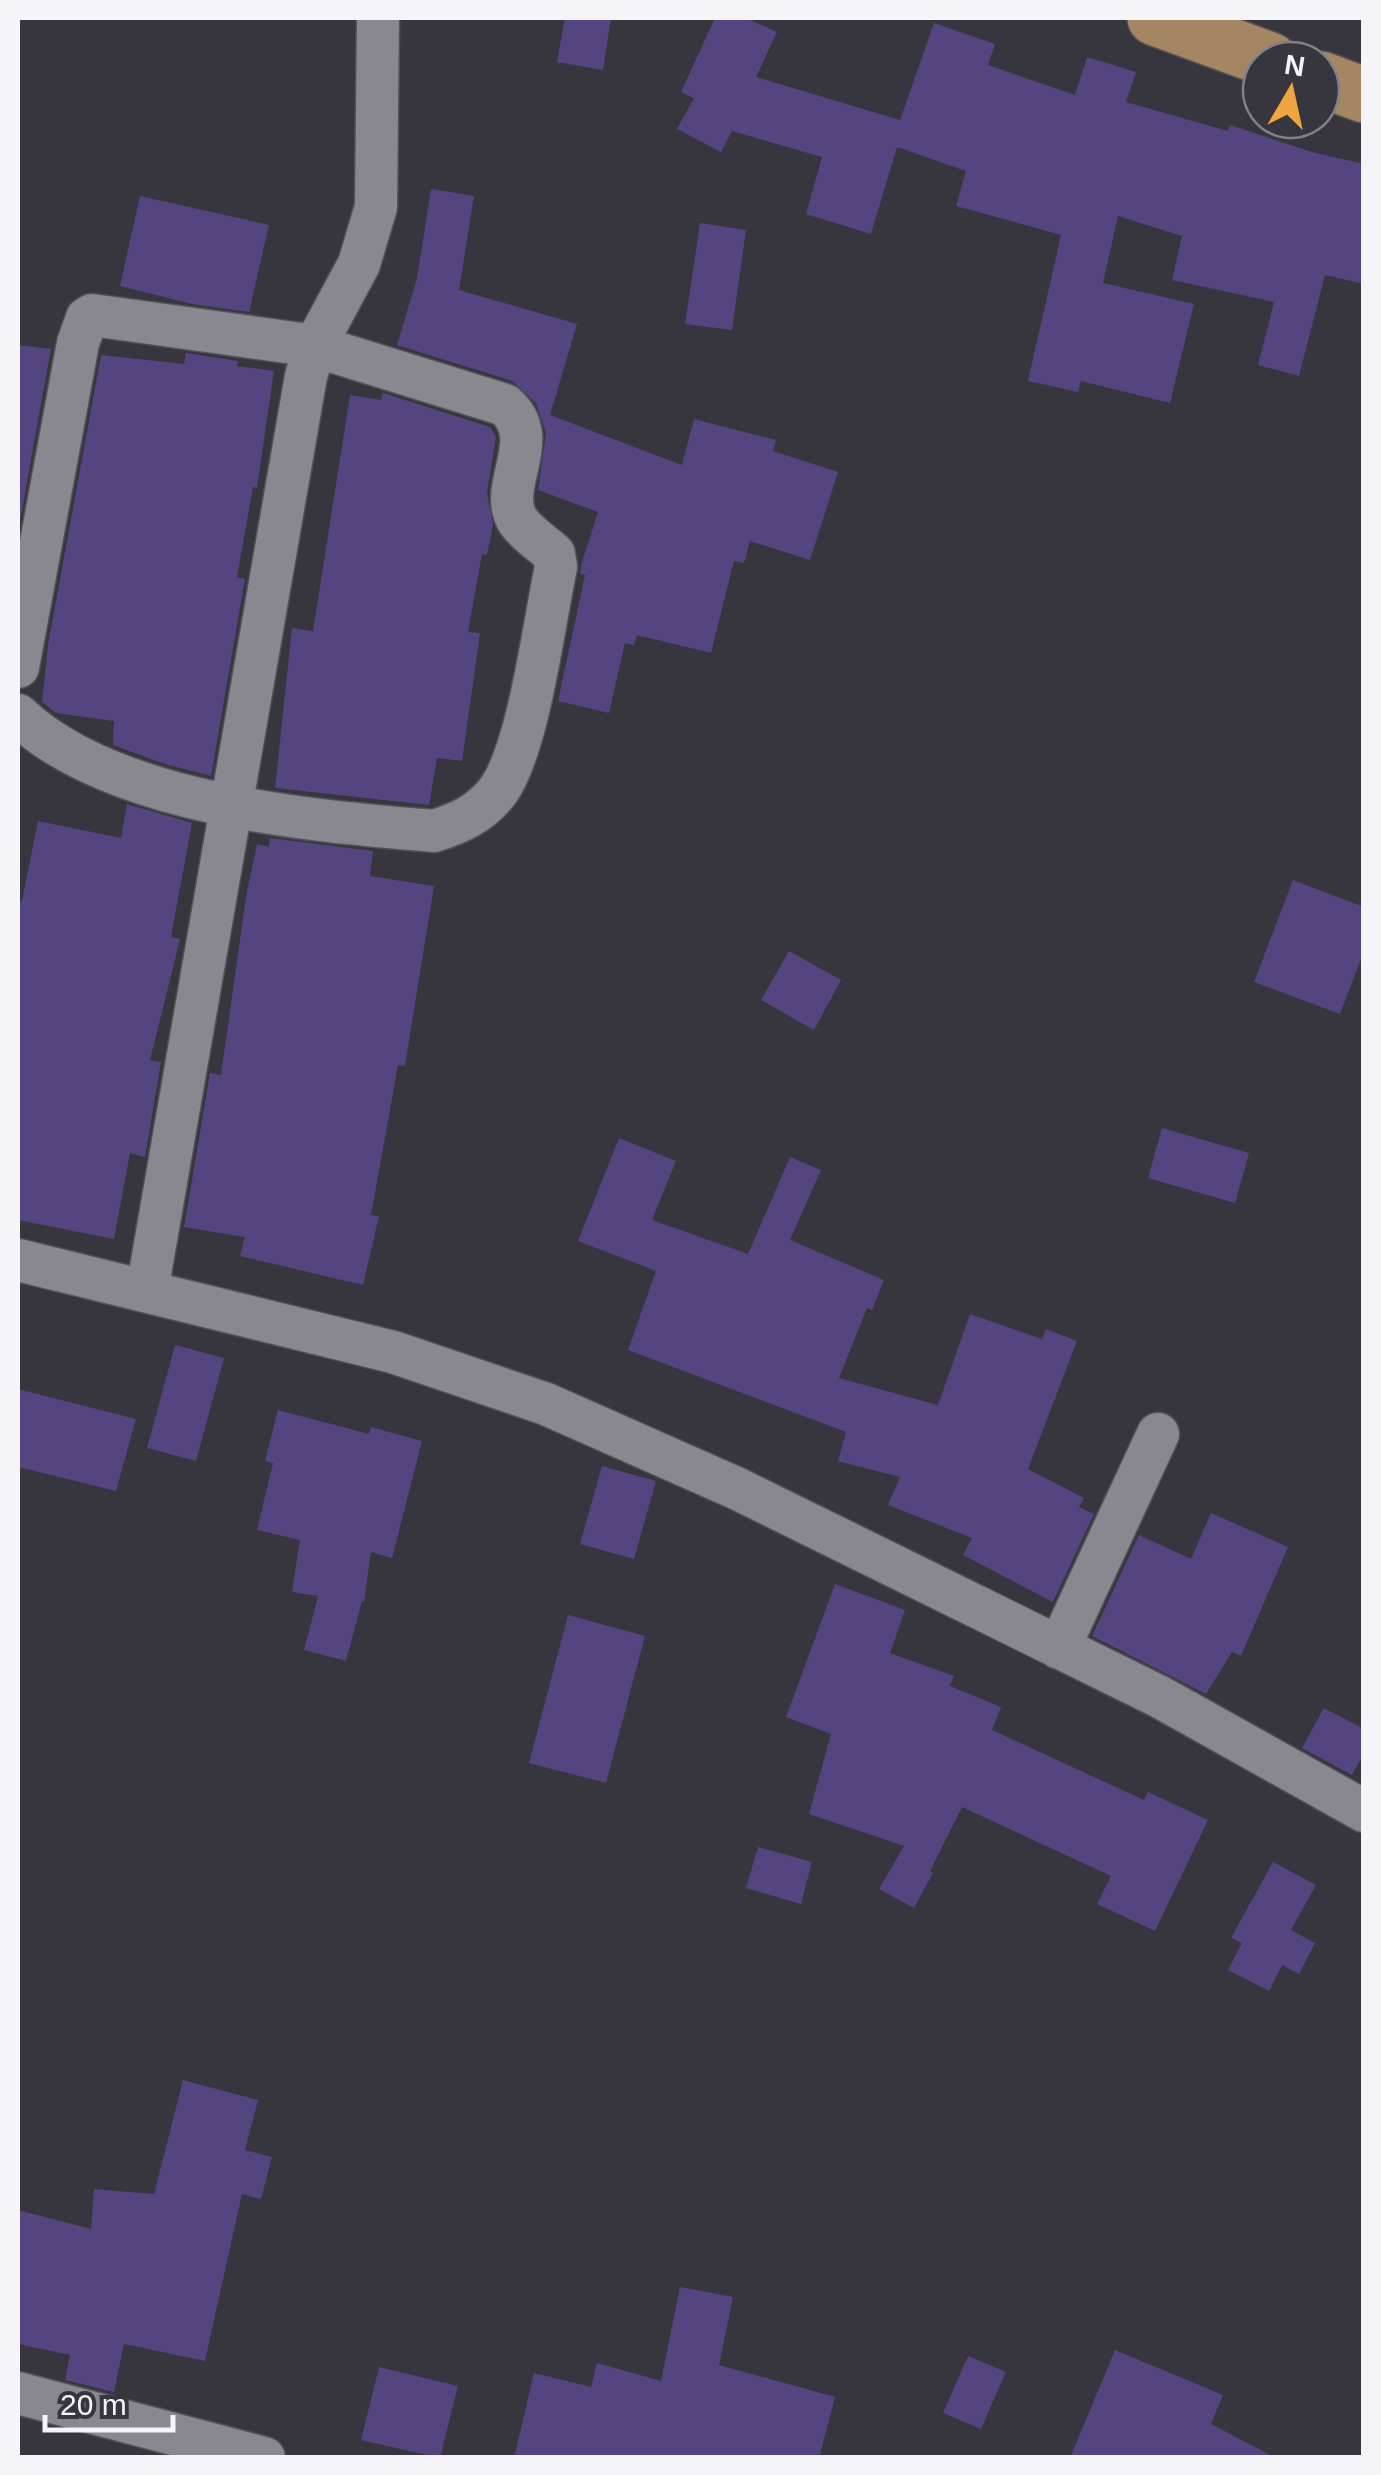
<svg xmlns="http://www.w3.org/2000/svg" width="1381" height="2475" font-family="Arial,sans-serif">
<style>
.building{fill:#544580}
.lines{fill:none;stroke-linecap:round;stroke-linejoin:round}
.minor-casing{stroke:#525156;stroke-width:45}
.major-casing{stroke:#525156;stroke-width:58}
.minor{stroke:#898890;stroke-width:42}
.major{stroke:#a48662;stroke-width:55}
</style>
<rect width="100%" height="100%" fill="#37353d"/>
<!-- building -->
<path class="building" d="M 565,18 L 611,18 L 603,70 L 557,62 Z
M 715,18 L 746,18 L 777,32 L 756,77 L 900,120 L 934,23 L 995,44 L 988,65 L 1075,95 L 1087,57 L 1136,72 L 1126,102 L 1228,131 L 1230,125 L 1312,152 L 1364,164 L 1364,284 L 1325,275 L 1299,376 L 1258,365 L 1274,302 L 1172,280 L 1182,236 L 1118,216 L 1103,283 L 1194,304 L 1170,403 L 1081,381 L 1078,392 L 1028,381 L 1061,235 L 956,206 L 966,171 L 897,147 L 871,234 L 806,214 L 822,157 L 732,131 L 721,152 L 677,129 L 694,98 L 681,92 Z
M 431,189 L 474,196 L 459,290 L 577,324 L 550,415 L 682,465 L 694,419 L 776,440 L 773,451 L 838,472 L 810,560 L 750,541 L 744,563 L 734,561 L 711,653 L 637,635 L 634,645 L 625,643 L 609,713 L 558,701 L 585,575 L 580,574 L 581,566 L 598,512 L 538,490 L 546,433 L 536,403 L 512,381 L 397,345 L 417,278 Z
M 140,196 L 269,225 L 249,312 L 192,304 L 120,286 Z
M 700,223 L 746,230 L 732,330 L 685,324 Z
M 18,345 L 51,349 L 18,532 Z
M 186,353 L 238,361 L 237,366 L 274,371 L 257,488 L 253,487 L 237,577 L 245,579 L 211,776 L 165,764 L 113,745 L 114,721 L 56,713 L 42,702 L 48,645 L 101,355 L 184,364 Z
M 383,393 L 490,427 L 496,437 L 487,493 L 493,525 L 487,555 L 482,554 L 468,632 L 480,633 L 462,761 L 437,758 L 429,805 L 275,788 L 292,628 L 313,631 L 350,395 L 381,400 Z
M 127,804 L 192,823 L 171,937 L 180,939 L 150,1060 L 161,1062 L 145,1157 L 130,1153 L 114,1239 L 18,1220 L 18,900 L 22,901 L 38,821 L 121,838 Z
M 270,838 L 373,851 L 370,876 L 434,886 L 405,1066 L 398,1065 L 371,1215 L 379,1216 L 363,1285 L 240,1256 L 245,1237 L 184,1227 L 210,1073 L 221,1075 L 246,897 L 257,844 L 269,847 Z
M 1293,880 L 1364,907 L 1364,951 L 1340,1014 L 1254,982 Z
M 789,951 L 841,980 L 814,1030 L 761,1000 Z
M 1162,1128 L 1249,1153 L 1235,1203 L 1148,1178 Z
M 619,1138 L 676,1161 L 652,1220 L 748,1254 L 790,1157 L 821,1170 L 790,1240 L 884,1280 L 872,1310 L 867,1308 L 839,1378 L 938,1405 L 970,1314 L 1042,1339 L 1046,1329 L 1077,1341 L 1028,1469 L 1084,1498 L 1079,1507 L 1094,1514 L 1053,1602 L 963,1555 L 972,1538 L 888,1505 L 900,1477 L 838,1461 L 846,1432 L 628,1350 L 656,1271 L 578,1241 Z
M 175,1345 L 224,1358 L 196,1461 L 147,1448 Z
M 18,1389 L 136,1419 L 116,1491 L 18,1467 Z
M 278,1410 L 369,1434 L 371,1427 L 422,1441 L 392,1558 L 371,1552 L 364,1602 L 362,1601 L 346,1661 L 304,1650 L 318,1596 L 292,1592 L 300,1540 L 257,1530 L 273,1463 L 265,1461 Z
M 602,1466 L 656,1481 L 634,1559 L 580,1544 Z
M 1211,1513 L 1288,1547 L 1241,1656 L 1232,1652 L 1206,1694 L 1092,1636 L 1139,1535 L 1191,1559 Z
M 835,1584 L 905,1610 L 890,1653 L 954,1676 L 950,1686 L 1001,1707 L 992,1730 L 1144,1800 L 1148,1792 L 1208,1820 L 1155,1931 L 1097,1904 L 1111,1876 L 962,1807 L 930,1871 L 933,1873 L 914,1908 L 879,1889 L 904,1846 L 809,1814 L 831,1734 L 786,1717 Z
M 568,1615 L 645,1636 L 606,1783 L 529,1763 Z
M 1324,1708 L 1364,1729 L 1364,1753 L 1352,1775 L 1302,1748 Z
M 758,1847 L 812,1862 L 801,1904 L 746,1888 Z
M 1273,1862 L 1316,1885 L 1291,1930 L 1315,1943 L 1299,1974 L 1282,1965 L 1269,1991 L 1228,1970 L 1242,1943 L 1231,1938 Z
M 183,2080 L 258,2100 L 245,2150 L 272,2157 L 261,2199 L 242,2194 L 205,2361 L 124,2344 L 114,2392 L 65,2380 L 70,2355 L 18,2344 L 18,2210 L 91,2229 L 94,2189 L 154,2194 Z
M 680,2287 L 733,2297 L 719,2365 L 835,2397 L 819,2458 L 514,2458 L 534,2373 L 591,2387 L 597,2363 L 661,2381 Z
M 1115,2350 L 1223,2395 L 1211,2424 L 1276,2458 L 1070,2458 Z
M 968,2356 L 1006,2372 L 981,2429 L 943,2413 Z
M 379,2367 L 458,2386 L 440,2458 L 361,2440 Z"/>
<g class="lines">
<defs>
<path id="minor" d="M 18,667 L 78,343 L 87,318 L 92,315 L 315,346 L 505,405 C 545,440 496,486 518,521 C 526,533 543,544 554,554 L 556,567 C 544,622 529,748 498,791 C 481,813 460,823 434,831 C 310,821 111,804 18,715
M 18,1260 L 393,1352 L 546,1404 L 738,1489 L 1160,1697 L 1364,1811
M 147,1291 L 306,376 L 315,346 L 359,264 L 376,207 L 378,18
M 1059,1648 L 1158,1434
M 18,2393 L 264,2458"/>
<path id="major" d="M 1155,18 L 1270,60
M 1321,79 L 1364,95"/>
</defs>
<!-- minor casing -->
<use href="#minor" class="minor-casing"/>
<!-- major casing -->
<use href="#major" class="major-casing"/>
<!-- minor -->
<use href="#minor" class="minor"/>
<!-- major -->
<use href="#major" class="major"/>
</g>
<!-- border -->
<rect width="1381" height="2475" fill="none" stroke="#f5f4f9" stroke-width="40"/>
<!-- north arrow -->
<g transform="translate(1291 90) rotate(9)"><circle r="48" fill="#37353d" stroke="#838188" stroke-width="2.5"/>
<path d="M0-8L18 38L0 25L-18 38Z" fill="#f0a63e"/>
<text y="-15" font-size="28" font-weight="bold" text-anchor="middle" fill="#f5f4f9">N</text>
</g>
<!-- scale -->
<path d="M45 2415v15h128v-15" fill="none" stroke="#f5f4f9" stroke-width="5"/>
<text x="60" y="2415" font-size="30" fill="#f5f4f9" stroke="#37353d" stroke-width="8" paint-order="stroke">20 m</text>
</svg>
